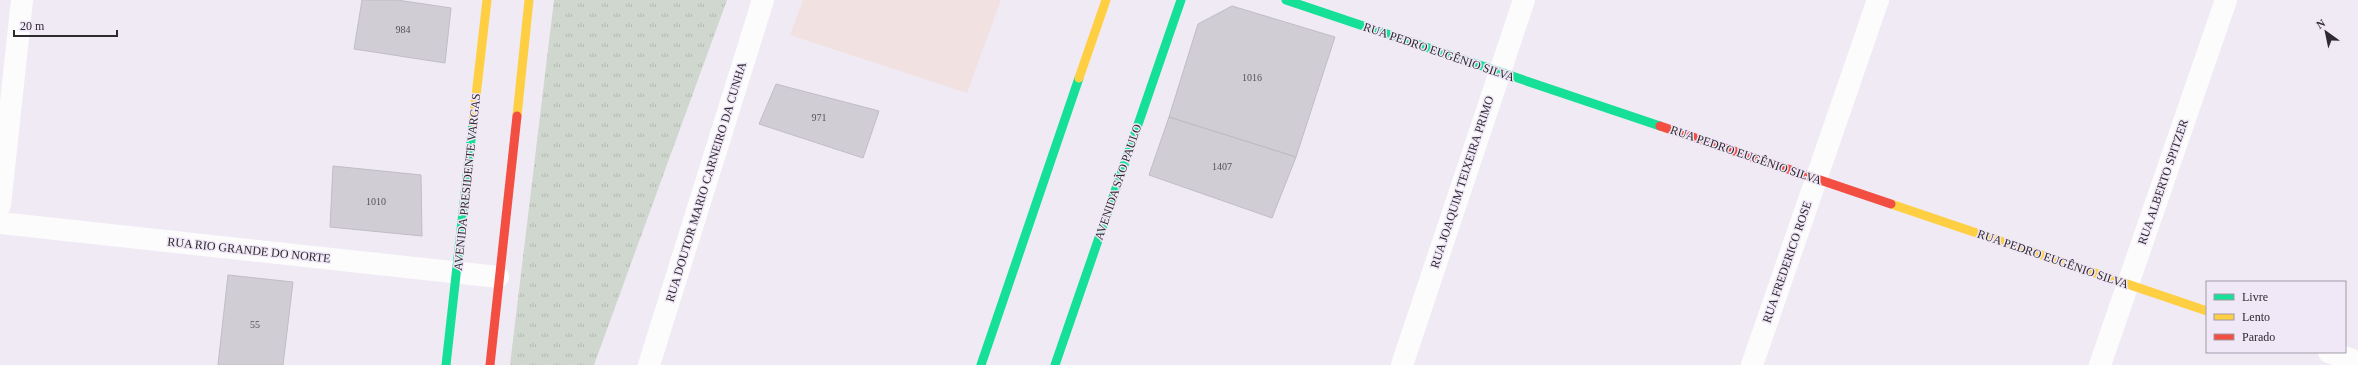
<svg xmlns="http://www.w3.org/2000/svg" width="2358" height="365" font-family="'Times New Roman',serif">
<style>
.medical{fill:#f1e2e1}
.park{fill:url(#park-tufts)}
.building{fill:#d1cdd4;stroke:#c1bdc4}
.lines{fill:none;stroke-linecap:round;stroke-linejoin:round}
.street{stroke:#fdfcfd;stroke-width:22}
.fast{stroke:#16e098;stroke-width:9}
.slow{stroke:#ffcf43;stroke-width:9}
.jam{stroke:#f24e42;stroke-width:9}
.labels{text-anchor:middle;dominant-baseline:central;stroke-width:3;stroke-linejoin:round;paint-order:stroke}
.number-label{font-size:10px;fill:#565359}
.street-label{font-size:12px;fill:#2d2a30;stroke:#f0e7f7}
</style>
<defs>
<pattern id="park-tufts" width="24" height="20" patternUnits="userSpaceOnUse"><rect width="24" height="20" fill="#d0d7ce"/><path d="M3 7l-1-3M5 7V3M7 7l1-3M15 17l-1-3M17 17v-4M19 17l1-3" fill="none" stroke="#b3b9b1"/></pattern>
</defs>
<rect width="100%" height="100%" fill="#efeaf4"/>
<!-- medical -->
<path class="medical" d="M 803,0 L 1001,0 L 967,93 L 790,35 Z"/>
<!-- park -->
<path class="park" d="M 554,0 L 727,0 L 594,365 L 510,365 Z"/>
<!-- building -->
<path class="building" d="M 362,0 L 397,0 L 451,8 L 445,63 L 354,49 Z
M 1232,6 L 1335,37 L 1296,157 L 1169,117 L 1198,24 Z
M 776,84 L 879,111 L 863,158 L 759,124 Z
M 1169,117 L 1296,157 L 1272,218 L 1149,175 Z
M 333,166 L 421,175 L 422,236 L 330,227 Z
M 228,275 L 293,282 L 283,365 L 218,365 Z"/>
<g class="lines">
<!-- street -->
<path class="street" d="M 0,205 L 22,0
M 0,223 L 498,277
M 2329,352 L 2358,362
M 649,365 L 763,0
M 1402,365 L 1524,0
M 1752,365 L 1878,0
M 2100,365 L 2226,0"/>
<!-- fast -->
<path class="fast" d="M 1286,0 L 1660,126
M 446,365 L 473,122
M 981,365 L 1079,78
M 1055,365 L 1181,0"/>
<!-- slow -->
<path class="slow" d="M 1079,78 L 1106,0
M 517,116 L 529,0
M 473,122 L 487,0
M 1891,204 L 2207,311"/>
<!-- jam -->
<path class="jam" d="M 1660,126 L 1891,204
M 490,365 L 517,116"/>
</g>
<g class="labels">
<!-- number labels -->
<g class="number-label">
<text x="403" y="29">984</text>
<text x="1252" y="77">1016</text>
<text x="819" y="117">971</text>
<text x="1222" y="166">1407</text>
<text x="376" y="201">1010</text>
<text x="255" y="324">55</text>
</g>
<!-- street labels -->
<g class="street-label">
<text transform="translate(1439 52) rotate(19)">RUA PEDRO EUGÊNIO SILVA</text>
<text transform="translate(1746 155) rotate(19)">RUA PEDRO EUGÊNIO SILVA</text>
<text transform="translate(467 182) rotate(-84)">AVENIDA PRESIDENTE VARGAS</text>
<text transform="translate(706 182) rotate(-73)">RUA DOUTOR MARIO CARNEIRO DA CUNHA</text>
<text transform="translate(1118 182) rotate(-71)">AVENIDA SÃO PAULO</text>
<text transform="translate(1462 182) rotate(-72)">RUA JOAQUIM TEIXEIRA PRIMO</text>
<text transform="translate(2163 182) rotate(-71)">RUA ALBERTO SPITZER</text>
<text transform="translate(249 250) rotate(6)">RUA RIO GRANDE DO NORTE</text>
<text transform="translate(2053 259) rotate(19)">RUA PEDRO EUGÊNIO SILVA</text>
<text transform="translate(1787 262) rotate(-71)">RUA FREDERICO ROSE</text>
</g>
</g>
<!-- legend -->
<rect x="2206" y="281" width="140" height="72" fill="#f0e7f7" stroke="#a29ba7"/>
<rect x="2214" y="294" width="20" height="6" fill="#16e098" stroke="#a29ba7"/>
<text x="2242" y="301" font-size="12" fill="#2d2a30">Livre</text>
<rect x="2214" y="314" width="20" height="6" fill="#ffcf43" stroke="#a29ba7"/>
<text x="2242" y="321" font-size="12" fill="#2d2a30">Lento</text>
<rect x="2214" y="334" width="20" height="6" fill="#f24e42" stroke="#a29ba7"/>
<text x="2242" y="341" font-size="12" fill="#2d2a30">Parado</text>
<!-- north arrow -->
<g transform="translate(2326 32) rotate(327)" stroke="#f0e7f7" stroke-width="3" paint-order="stroke">
<path d="M0-3L7 15L0 10L-7 15Z" fill="#2d2a30"/>
<text y="-6" font-size="11" font-weight="bold" text-anchor="middle" fill="#2d2a30">N</text>
</g>
<!-- scale -->
<path d="M14 30v6h103v-6" fill="none" stroke="#2d2a30" stroke-width="2"/>
<text x="20" y="30" font-size="12" fill="#2d2a30" stroke="#f0e7f7" stroke-width="3" paint-order="stroke">20 m</text>
</svg>
